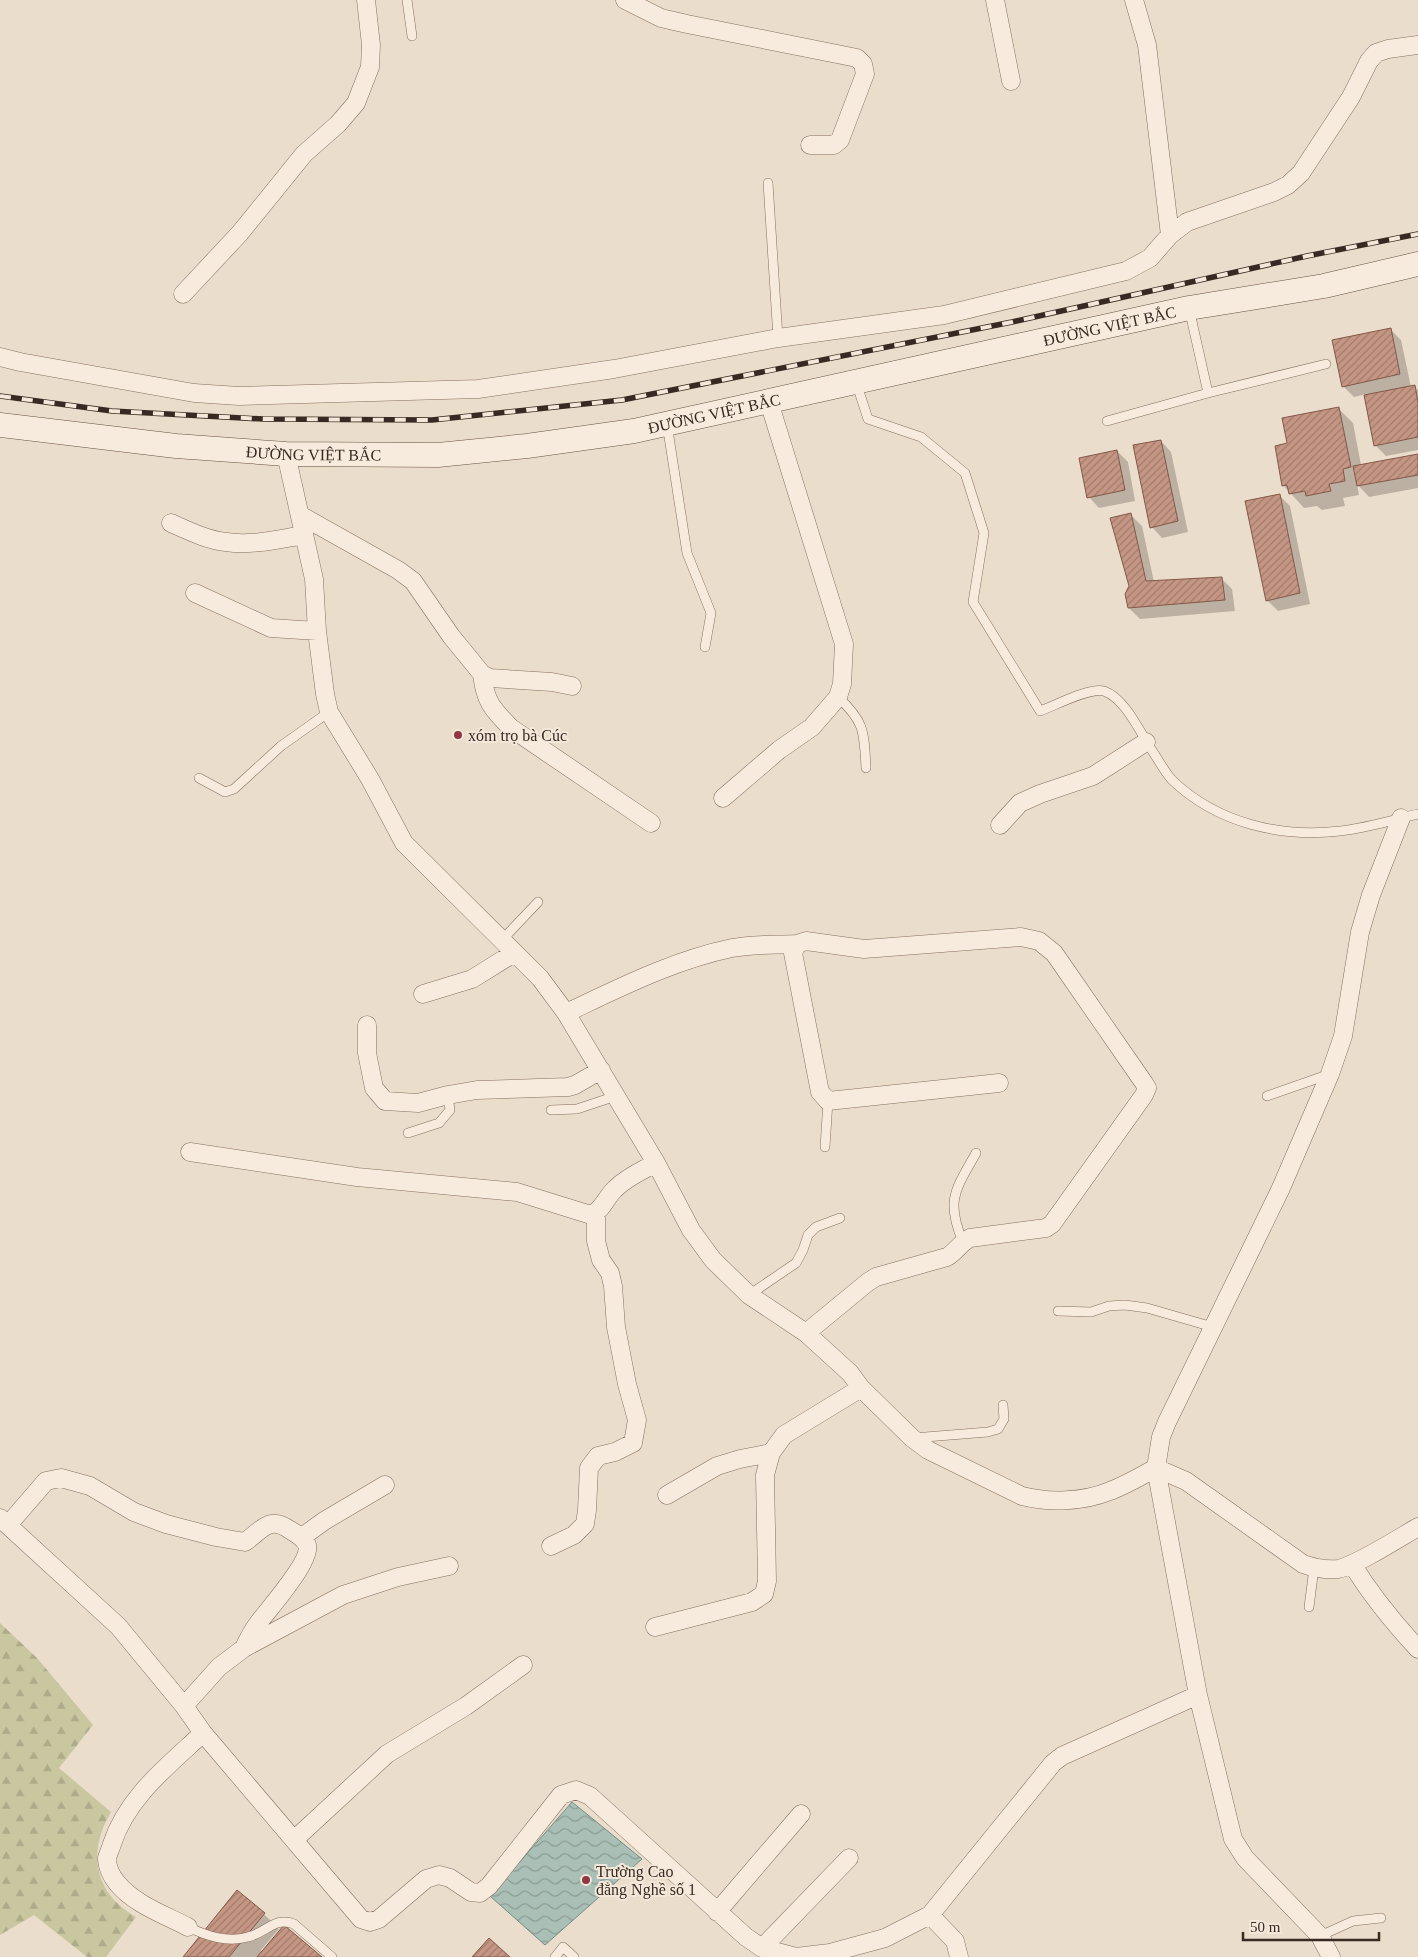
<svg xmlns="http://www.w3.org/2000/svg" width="1418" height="1957" font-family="'Times New Roman',serif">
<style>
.forest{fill:url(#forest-firs)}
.water{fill:url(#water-waves);stroke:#728e83}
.shadow{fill:#0003}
.building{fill:url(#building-hatch);stroke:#825849}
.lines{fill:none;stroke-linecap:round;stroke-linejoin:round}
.lane-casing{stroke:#866f60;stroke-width:10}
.street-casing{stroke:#866f60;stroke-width:19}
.secondary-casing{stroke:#685143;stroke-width:25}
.lane{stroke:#f6ebdd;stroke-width:9}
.street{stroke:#f6ebdd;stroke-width:18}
.secondary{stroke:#f6ebdd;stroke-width:24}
.rail-casing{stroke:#382a22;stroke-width:5.5}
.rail{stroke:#f3e8d9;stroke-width:4;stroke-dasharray:11;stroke-linecap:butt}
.poi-dot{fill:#8f3743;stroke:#f3e8d9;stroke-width:2}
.labels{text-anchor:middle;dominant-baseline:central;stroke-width:4;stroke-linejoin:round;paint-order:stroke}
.street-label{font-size:16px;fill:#382a22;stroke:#f3e8d9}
.poi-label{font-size:16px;fill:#382a22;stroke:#f3e8d9;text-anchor:start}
</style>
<defs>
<pattern id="forest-firs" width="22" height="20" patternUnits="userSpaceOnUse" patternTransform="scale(1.25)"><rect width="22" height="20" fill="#c8c79f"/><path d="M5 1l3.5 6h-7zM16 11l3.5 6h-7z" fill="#adab89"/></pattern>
<pattern id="water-waves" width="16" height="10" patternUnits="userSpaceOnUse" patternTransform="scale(1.25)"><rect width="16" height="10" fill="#aac0b6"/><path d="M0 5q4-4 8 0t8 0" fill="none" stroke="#8b9c94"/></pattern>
<pattern id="building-hatch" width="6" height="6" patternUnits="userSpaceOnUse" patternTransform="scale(1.25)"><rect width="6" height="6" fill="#c59684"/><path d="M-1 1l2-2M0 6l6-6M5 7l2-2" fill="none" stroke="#a17b6c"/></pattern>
</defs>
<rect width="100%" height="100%" fill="#ebddcb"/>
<!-- forest -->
<path class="forest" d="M 0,1623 L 37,1658 L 93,1725 L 59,1768 L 111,1812 C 87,1852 94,1893 136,1917 L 106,1957 L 87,1957 L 34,1915 L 0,1935 Z"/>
<!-- water -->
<path class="water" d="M 572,1802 L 642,1859 L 545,1945 L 490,1896 Z"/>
<!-- shadow -->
<path class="shadow" d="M 1390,329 L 1401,340 L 1411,387 L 1414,387 L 1418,390 L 1418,450 L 1386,456 L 1375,445 L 1366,394 L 1354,397 L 1343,386 Z
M 1339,409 L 1353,423 L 1361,465 L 1418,455 L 1418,488 L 1369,497 L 1357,484 L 1359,495 L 1343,498 L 1345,506 L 1322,510 L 1317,506 L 1304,508 L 1283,485 L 1288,444 Z
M 1161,441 L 1171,452 L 1188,532 L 1162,538 L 1152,527 Z
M 1117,451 L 1128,462 L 1135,501 L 1099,508 L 1089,497 Z
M 1279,495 L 1290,506 L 1310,604 L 1278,611 L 1267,600 Z
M 1131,515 L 1142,526 L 1154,582 L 1221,578 L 1232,589 L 1235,611 L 1140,619 L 1129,608 Z
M 264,1914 L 279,1929 L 261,1950 L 263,1952 L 320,1957 L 185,1957 Z"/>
<!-- building -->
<path class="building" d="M 1391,328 L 1400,374 L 1342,387 L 1332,340 Z
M 1415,385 L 1418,403 L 1418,437 L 1374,446 L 1364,395 Z
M 1339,407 L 1351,467 L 1343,469 L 1345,481 L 1329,484 L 1331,491 L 1306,496 L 1305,491 L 1289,494 L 1287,485 L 1282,486 L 1275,446 L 1287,443 L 1282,418 Z
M 1161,440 L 1178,521 L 1150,528 L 1133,445 Z
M 1117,450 L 1125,490 L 1087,498 L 1079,458 Z
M 1418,454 L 1418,475 L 1357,486 L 1353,466 Z
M 1280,494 L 1300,593 L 1266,601 L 1245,501 Z
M 1131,513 L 1146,581 L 1222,577 L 1225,600 L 1128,608 L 1125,594 L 1129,586 L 1110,518 Z
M 237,1890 L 265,1913 L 229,1957 L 183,1957 Z
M 284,1925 L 322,1957 L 257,1957 Z
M 489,1938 L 510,1957 L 472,1957 Z"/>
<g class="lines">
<defs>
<path id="lane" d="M 407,0 L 412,36
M 768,183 L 778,338
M 1189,308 L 1208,393
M 856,382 L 868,419 L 921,437 L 965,473 L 984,533 L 973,602 L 1040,711 C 1054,706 1090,687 1104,691 C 1126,699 1140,733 1153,752 C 1159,761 1165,772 1172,780 C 1217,823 1280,838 1340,831 C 1366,828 1393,820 1418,814
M 1107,421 L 1208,393 L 1326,364
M 667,424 L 687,553 L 711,613 L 705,647
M 838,697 C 865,722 864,732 866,768
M 199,778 L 225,792 L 234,789 L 281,746 L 329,712
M 501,941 L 538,902
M 1267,1096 L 1330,1074
M 551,1110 L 577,1109 L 616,1096
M 408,1133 L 439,1123 L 450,1110 L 448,1095
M 825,1147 L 828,1101
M 963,1242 C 945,1200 956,1189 976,1153
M 749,1295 L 796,1263 L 803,1250 L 808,1235 L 816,1227 L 840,1218
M 1058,1311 L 1091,1312 L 1109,1306 L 1125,1305 L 1147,1308 L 1213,1327
M 913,1438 L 988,1432 L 998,1429 L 1004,1419 L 1003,1405
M 1309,1607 L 1314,1568
M 188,1927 C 207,1936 227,1943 248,1937 C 266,1933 275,1916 294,1924 L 332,1957
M 1320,1936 L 1353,1921 L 1381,1918
M 555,1957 L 563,1947 L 574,1957"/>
<path id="street" d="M 625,0 L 661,18 L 687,24 L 857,58 L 863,64 L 865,74 L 840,140 L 834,145 L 810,145
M 995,0 L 1011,81
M 1134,0 L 1147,45 L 1170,235
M 183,294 L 240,233 L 304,154 L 338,124 L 356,103 L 370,67 L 371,45 L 366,0
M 0,357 L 20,362 L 194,393 L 239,396 L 478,389 L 614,369 L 778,338 L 944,315 L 1126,271 L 1150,258 L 1170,235 L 1187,222 L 1274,192 L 1288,185 L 1301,173 L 1351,97 L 1369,61 L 1376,53 L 1388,49 L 1418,45
M 286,454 L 314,579 L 317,631 L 325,694 L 329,712 L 370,779 L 404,843 L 540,978 L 566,1013 L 656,1163 L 691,1230 L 713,1260 L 749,1295 L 806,1333 L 850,1373 L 861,1388 L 912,1438 L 928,1450 L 1022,1496 C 1049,1503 1083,1502 1110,1491 C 1126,1485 1141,1476 1156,1468 L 1186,1481 L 1303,1564 C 1314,1568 1326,1570 1338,1569 C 1357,1565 1399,1538 1418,1527
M 300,515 L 398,570 L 413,581 L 451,636 L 482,674 L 490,678 L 552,682 L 572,686
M 171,523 C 189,531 207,540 226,542 C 252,546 279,539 304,535
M 195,593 L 271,628 L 317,631
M 482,674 C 485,701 492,709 511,728 L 651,823
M 723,798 L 779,750 L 812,727 L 838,697 L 842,684 L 844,644 L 769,402
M 1000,825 L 1020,803 L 1040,794 L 1093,776 L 1146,742
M 797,944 L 793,953 L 820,1092 L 828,1101 L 999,1083
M 423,994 L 472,979 L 514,953
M 566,1013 C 619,988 674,960 732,948 C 753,944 776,945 797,944 L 806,941 L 864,949 L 1021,937 L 1039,941 L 1054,953 L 1144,1083 L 1147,1088 L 1144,1095 L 1052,1224 L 1046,1228 L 970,1238 C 960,1243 956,1252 947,1257 L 876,1277 L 868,1282 L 806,1333
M 367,1025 L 367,1053 L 374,1088 L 385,1101 L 418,1103 L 448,1095 L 477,1090 L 568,1087 L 575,1085 L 601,1070
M 190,1152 L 357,1177 L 517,1192 L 591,1215 C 603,1210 606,1197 615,1189 C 627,1177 643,1170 656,1163
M 667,1495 L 717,1466 L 740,1459 L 771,1453
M 0,1518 L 118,1626 L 184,1706 L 203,1733 L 361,1919 L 370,1922 L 379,1919 L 426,1879 L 439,1875 L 450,1878 L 471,1892 L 480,1893 L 489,1886 L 561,1795 L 576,1790 L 590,1796 L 746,1937 L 762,1948 L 796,1957 L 830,1953 L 885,1938 L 930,1915 L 1053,1763 L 1062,1756 L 1198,1695
M 8,1525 L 46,1481 L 61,1478 L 90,1486 L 134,1512 L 166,1524 L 216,1537 L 245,1542 C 262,1530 269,1515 290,1530 C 297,1534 304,1538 307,1545 C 312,1560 269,1609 259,1622 C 253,1630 248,1639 244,1648
M 302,1537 L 324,1521 L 385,1485
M 551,1546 L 574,1535 L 585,1524 L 587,1510 L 589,1468 L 598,1456 L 615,1452 L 633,1443 L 637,1420 L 627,1384 L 616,1327 L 613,1286 L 610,1273 L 601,1260 L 596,1241 L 596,1213
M 1352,1564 C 1371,1595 1393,1622 1418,1649
M 655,1627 L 752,1602 L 764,1594 L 767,1581 L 765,1475 L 771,1453 L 784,1435 L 861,1388
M 184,1706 L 219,1667 L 244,1648 L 343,1595 L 398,1577 L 449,1566
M 294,1840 L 387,1754 L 466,1706 L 523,1665
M 717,1912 L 801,1814
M 930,1915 L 955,1941 L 959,1957
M 188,1927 C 165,1915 134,1904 117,1883 C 112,1877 107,1867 107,1858 C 108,1854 111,1848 112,1844 C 127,1797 169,1765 203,1733
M 762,1948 L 849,1858
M 1331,1957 L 1320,1936 L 1245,1858 L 1233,1839 L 1198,1695 L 1156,1468 L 1161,1437 L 1167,1422 L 1281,1188 L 1330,1074 L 1343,1036 L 1360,932 L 1371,895 L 1401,818"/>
<g id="secondary">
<path id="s1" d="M 0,425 L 176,446 L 286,454 L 438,455 L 527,446 L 634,431 L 1189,308 L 1324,286 L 1418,264"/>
</g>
</defs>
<!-- lane casing -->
<use href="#lane" class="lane-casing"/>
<!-- street casing -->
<use href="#street" class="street-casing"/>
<!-- secondary casing -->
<use href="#secondary" class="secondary-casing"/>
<!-- lane -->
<use href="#lane" class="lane"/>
<!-- street -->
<use href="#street" class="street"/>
<!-- secondary -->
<use href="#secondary" class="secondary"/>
<defs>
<path id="rail" d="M 0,396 L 112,411 L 263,419 L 432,420 L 622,400 L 1012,322 L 1307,256 L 1418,234"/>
</defs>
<!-- rail casing -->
<use href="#rail" class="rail-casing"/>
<!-- rail -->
<use href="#rail" class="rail"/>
</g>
<!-- markers -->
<g class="poi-dot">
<circle cx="458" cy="735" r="5"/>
<circle cx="586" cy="1880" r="5"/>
</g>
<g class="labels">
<!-- street labels -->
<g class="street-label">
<text stroke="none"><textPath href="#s1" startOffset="1124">ĐƯỜNG VIỆT BẮC</textPath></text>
<text stroke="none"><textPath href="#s1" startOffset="719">ĐƯỜNG VIỆT BẮC</textPath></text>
<text stroke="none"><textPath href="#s1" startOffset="315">ĐƯỜNG VIỆT BẮC</textPath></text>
</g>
<!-- poi labels -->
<g class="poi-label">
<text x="468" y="735">xóm trọ bà Cúc</text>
<text x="596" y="1871">Trường Cao<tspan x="596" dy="18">đẳng Nghề số 1</tspan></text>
</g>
</g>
<!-- scale -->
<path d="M1243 1932v8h136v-8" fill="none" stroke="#382a22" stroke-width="2.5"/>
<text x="1250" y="1932" font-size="15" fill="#382a22" stroke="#f3e8d9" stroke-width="4" paint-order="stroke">50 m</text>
</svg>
